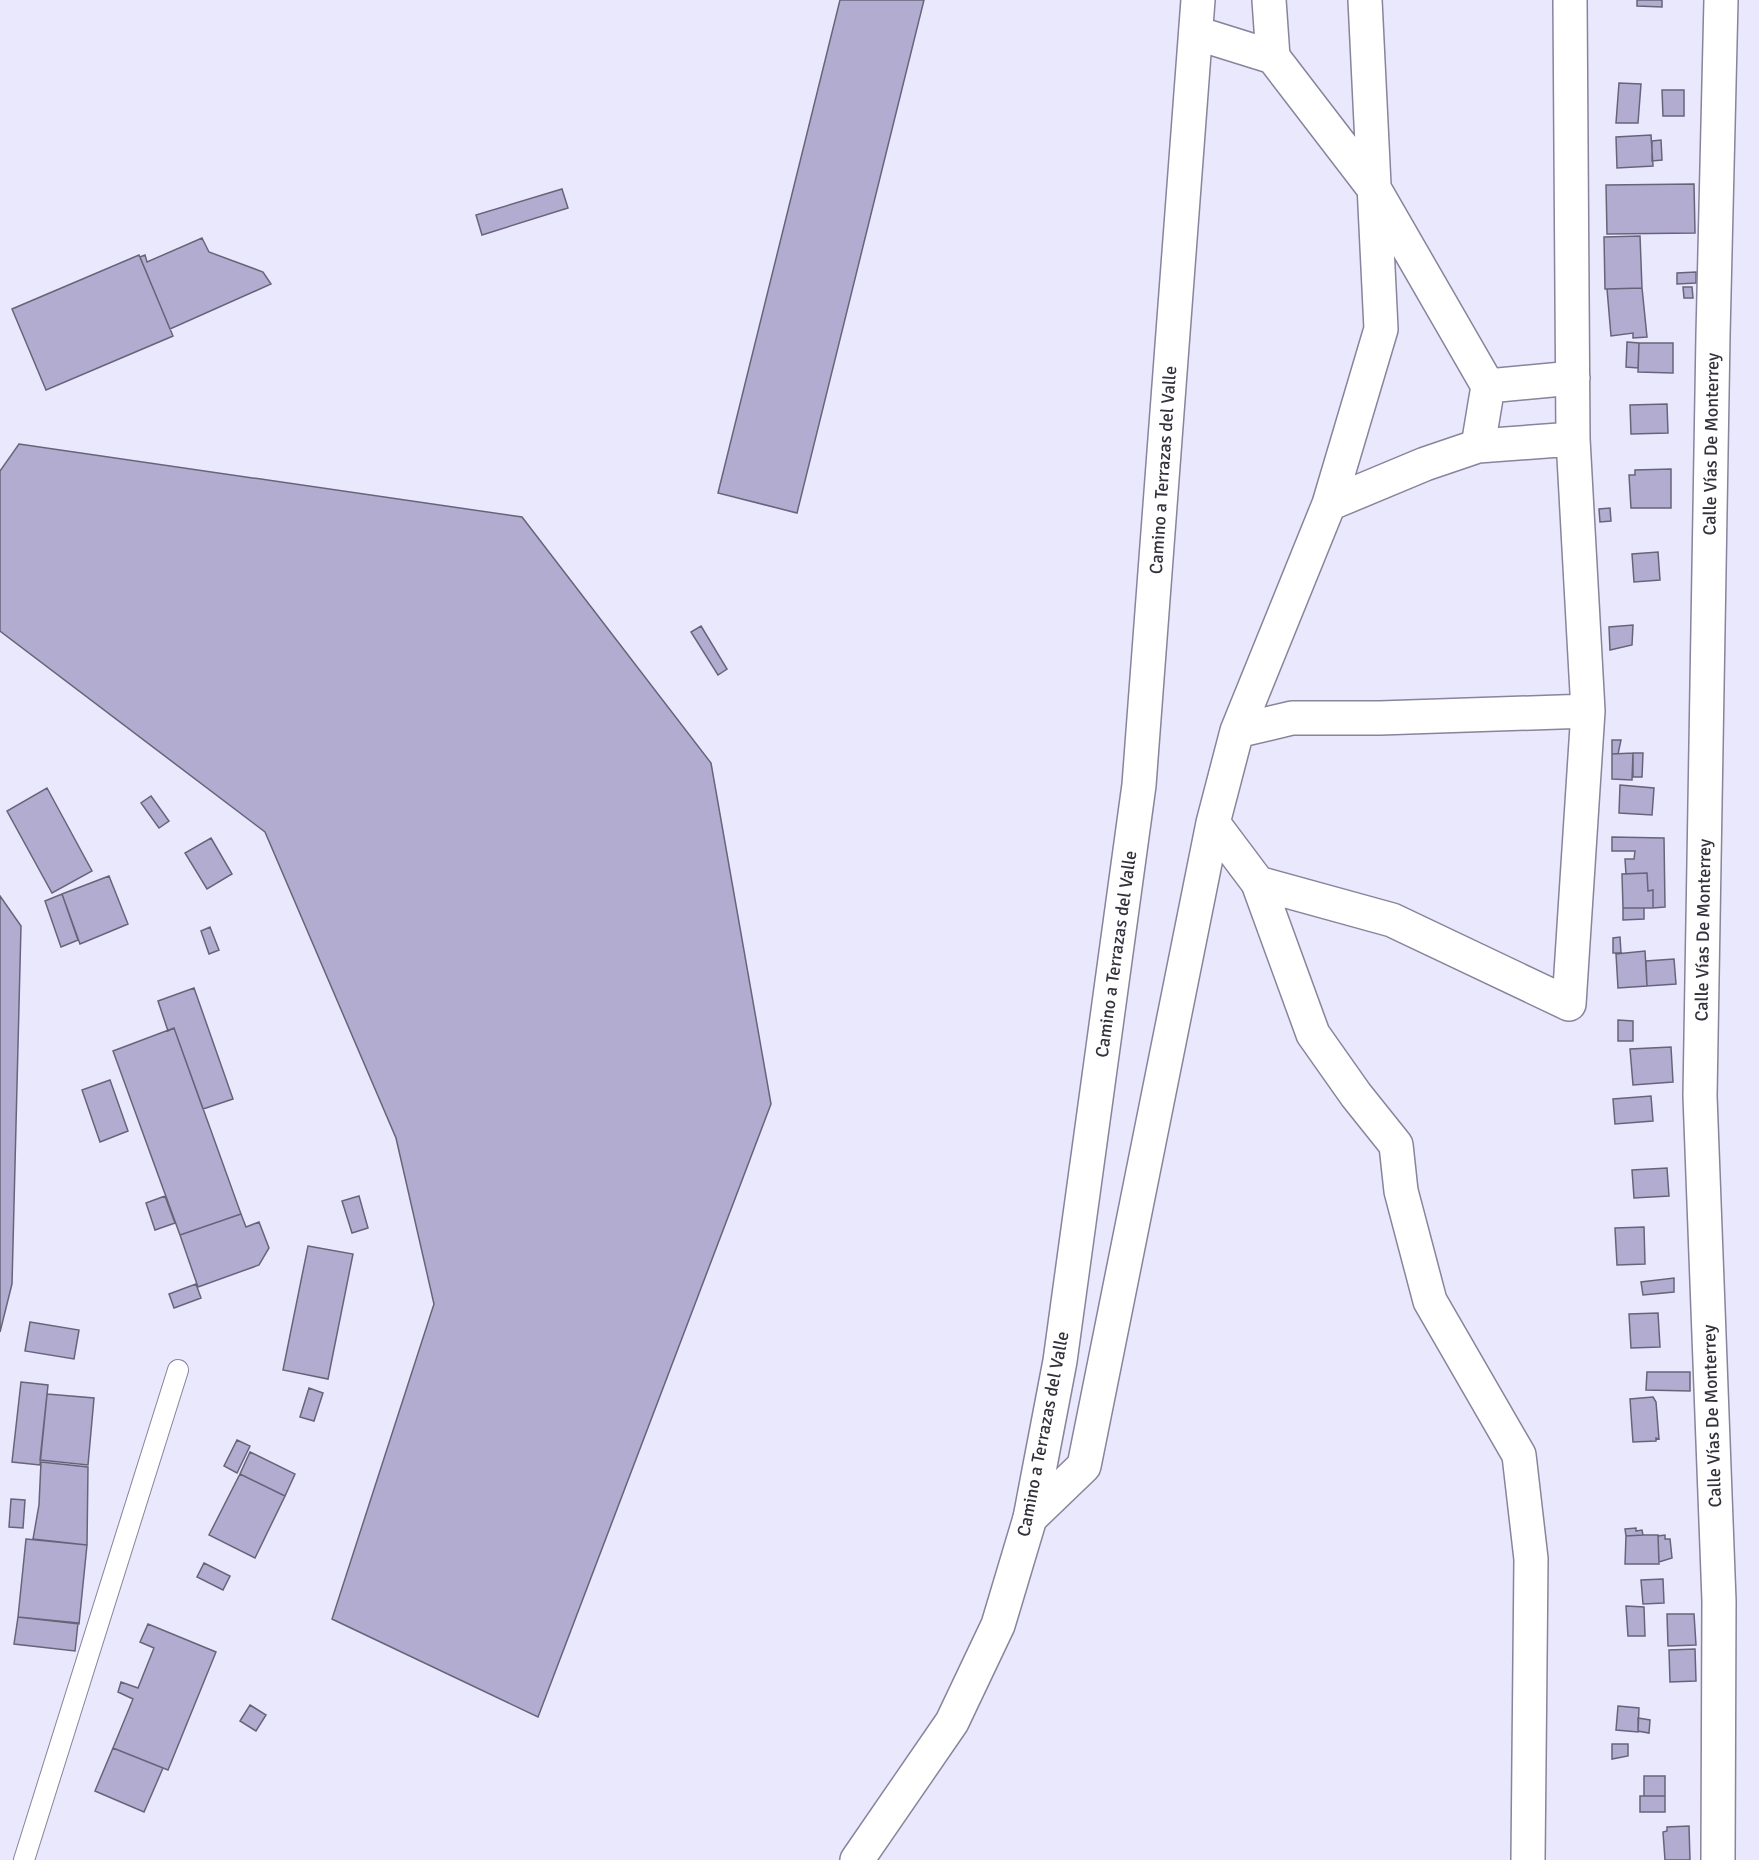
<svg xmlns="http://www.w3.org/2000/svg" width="1759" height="1860" font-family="Signika,sans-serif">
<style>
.building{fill:#b2add0;stroke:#67647a;stroke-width:1.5}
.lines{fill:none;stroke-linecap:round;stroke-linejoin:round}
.lane-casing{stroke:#87849b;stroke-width:22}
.street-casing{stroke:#87849b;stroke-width:36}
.secondary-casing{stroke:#87849b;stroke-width:36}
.lane{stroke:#fff;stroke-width:20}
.street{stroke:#fff;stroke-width:33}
.secondary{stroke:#fff;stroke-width:33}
.labels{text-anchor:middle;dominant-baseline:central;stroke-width:5;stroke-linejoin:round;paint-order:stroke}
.street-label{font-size:18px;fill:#33313b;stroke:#fff}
</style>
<rect width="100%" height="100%" fill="#eae8fc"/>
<!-- building -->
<path class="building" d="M 840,0 L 924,0 L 797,513 L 718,493 Z
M 1637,0 L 1662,0 L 1662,7 L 1637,6 Z
M 1619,83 L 1641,84 L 1638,123 L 1616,123 Z
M 1662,90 L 1684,90 L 1684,116 L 1663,116 Z
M 1651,135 L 1653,166 L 1617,168 L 1616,137 Z
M 1661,140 L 1662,160 L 1652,161 L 1652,141 Z
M 1694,184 L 1695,233 L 1607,234 L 1606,185 Z
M 562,189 L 568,208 L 482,235 L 476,215 Z
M 1640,236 L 1642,288 L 1605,289 L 1604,237 Z
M 202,238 L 209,252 L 263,272 L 271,284 L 170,329 L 140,257 L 145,255 L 147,262 Z
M 139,255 L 173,336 L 46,390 L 12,309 Z
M 1696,272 L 1696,283 L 1677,284 L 1677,273 Z
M 1683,287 L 1692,287 L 1693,298 L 1684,298 Z
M 1642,288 L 1647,337 L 1633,338 L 1633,333 L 1611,336 L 1607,289 Z
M 1627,342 L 1639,343 L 1638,368 L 1626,367 Z
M 1639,343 L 1673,343 L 1673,373 L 1638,372 Z
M 1667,404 L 1668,433 L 1631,434 L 1630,405 Z
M 19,444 L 522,517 L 711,763 L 771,1104 L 538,1717 L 332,1619 L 434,1304 L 396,1138 L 265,832 L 0,631 L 0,471 Z
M 1671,469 L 1671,508 L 1631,508 L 1629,475 L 1635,475 L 1635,470 Z
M 1610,508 L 1611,521 L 1600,522 L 1599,509 Z
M 1658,552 L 1660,580 L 1634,582 L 1632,554 Z
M 1633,625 L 1632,645 L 1610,650 L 1609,627 Z
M 701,626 L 727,669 L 718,675 L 691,632 Z
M 1612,740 L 1621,740 L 1618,754 L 1612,754 Z
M 1633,753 L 1643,753 L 1642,777 L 1633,777 Z
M 1633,753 L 1632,780 L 1612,779 L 1612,754 Z
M 1620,785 L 1654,788 L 1652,815 L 1619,813 Z
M 47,788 L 92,871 L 52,893 L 7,811 Z
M 151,796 L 169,821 L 159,828 L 141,803 Z
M 1612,837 L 1664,838 L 1665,907 L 1653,908 L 1653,890 L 1648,891 L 1647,873 L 1626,874 L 1625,859 L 1634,859 L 1635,851 L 1612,851 Z
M 211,838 L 232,874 L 207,889 L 185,853 Z
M 1647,873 L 1648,891 L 1653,890 L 1653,908 L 1623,908 L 1622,874 Z
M 109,876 L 128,924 L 80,944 L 62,894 Z
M 62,894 L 78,940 L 61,947 L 45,901 Z
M 0,896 L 21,926 L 12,1284 L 0,1332 Z
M 1623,908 L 1644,908 L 1644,919 L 1623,920 Z
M 210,927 L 219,950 L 209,954 L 201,931 Z
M 1620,937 L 1621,953 L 1613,953 L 1613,938 Z
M 1645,951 L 1647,986 L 1618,988 L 1616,954 Z
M 1674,959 L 1676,984 L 1647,986 L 1646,961 Z
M 194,988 L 233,1099 L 203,1109 L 174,1028 L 168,1031 L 158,1001 Z
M 1618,1020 L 1633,1021 L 1633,1041 L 1618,1041 Z
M 174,1028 L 241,1214 L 180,1235 L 113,1051 Z
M 1671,1047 L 1673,1082 L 1633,1085 L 1630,1049 Z
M 110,1080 L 128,1131 L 100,1142 L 82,1090 Z
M 1651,1096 L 1653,1121 L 1615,1124 L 1613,1099 Z
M 1667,1168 L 1669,1196 L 1634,1198 L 1632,1170 Z
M 165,1196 L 175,1223 L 155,1230 L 146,1203 Z
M 359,1196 L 368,1228 L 352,1233 L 342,1201 Z
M 241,1214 L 246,1227 L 259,1222 L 269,1248 L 259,1265 L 198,1287 L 180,1235 Z
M 1644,1227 L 1645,1264 L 1617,1265 L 1615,1228 Z
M 308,1246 L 353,1254 L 328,1379 L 283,1370 Z
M 1674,1278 L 1674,1292 L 1643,1295 L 1641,1282 Z
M 196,1284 L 201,1298 L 174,1308 L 169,1294 Z
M 1658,1313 L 1660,1347 L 1631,1348 L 1629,1314 Z
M 30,1322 L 79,1330 L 74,1359 L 25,1351 Z
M 1647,1372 L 1690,1372 L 1690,1391 L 1646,1390 Z
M 21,1382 L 48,1385 L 40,1465 L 12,1462 Z
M 309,1388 L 323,1393 L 314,1421 L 300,1417 Z
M 47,1394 L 94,1398 L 88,1465 L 40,1460 Z
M 1653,1397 L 1656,1402 L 1659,1439 L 1656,1438 L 1656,1441 L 1633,1442 L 1630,1399 Z
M 237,1440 L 250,1446 L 237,1473 L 224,1466 Z
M 250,1452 L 295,1474 L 285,1496 L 240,1474 Z
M 41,1462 L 88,1467 L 87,1545 L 33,1539 L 39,1505 Z
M 240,1474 L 285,1496 L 255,1558 L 209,1535 Z
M 11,1499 L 25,1500 L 23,1528 L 9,1527 Z
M 1636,1528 L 1636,1531 L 1642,1530 L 1643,1535 L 1626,1536 L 1625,1529 Z
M 1643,1535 L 1658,1535 L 1659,1564 L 1625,1564 L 1626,1536 Z
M 1665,1535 L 1665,1539 L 1670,1539 L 1672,1558 L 1659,1562 L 1658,1536 Z
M 26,1539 L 87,1545 L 79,1624 L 18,1617 Z
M 204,1563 L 230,1576 L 223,1590 L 197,1577 Z
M 1663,1579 L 1664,1603 L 1643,1604 L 1641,1580 Z
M 1626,1606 L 1644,1607 L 1645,1636 L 1628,1636 Z
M 1667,1614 L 1694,1614 L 1696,1645 L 1668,1646 Z
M 18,1617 L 78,1623 L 75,1651 L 14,1644 Z
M 148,1624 L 216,1652 L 168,1770 L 113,1748 L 133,1699 L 118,1692 L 121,1682 L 138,1688 L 154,1648 L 140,1642 Z
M 1695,1649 L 1696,1681 L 1670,1682 L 1669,1650 Z
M 250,1705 L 266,1715 L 256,1731 L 240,1721 Z
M 1618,1706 L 1639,1708 L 1638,1732 L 1616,1730 Z
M 1638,1718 L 1650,1720 L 1649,1733 L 1638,1731 Z
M 1612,1744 L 1628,1744 L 1628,1756 L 1612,1759 Z
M 113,1748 L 163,1768 L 144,1812 L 95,1791 Z
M 1644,1776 L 1665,1776 L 1665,1796 L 1644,1796 Z
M 1640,1796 L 1665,1796 L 1665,1812 L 1640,1812 Z
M 1689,1826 L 1690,1860 L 1665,1860 L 1663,1832 L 1667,1831 L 1667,1827 Z"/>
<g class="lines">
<defs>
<path id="lane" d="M 24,1860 L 178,1370"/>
<path id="street" d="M 1196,33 L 1273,57 L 1269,0
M 1273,57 L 1375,190 L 1488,386 L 1573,378
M 1478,446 L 1488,386
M 1329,504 L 1381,329 L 1365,0
M 1237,731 L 1292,718 L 1380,718 L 1588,711
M 1213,823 L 1258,883 L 1392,920 L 1569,1004 L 1588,711 L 1573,439 L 1570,0
M 1258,883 L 1313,1034 L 1356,1095 L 1396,1145 L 1401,1191 L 1430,1301 L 1519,1455 L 1531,1559 L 1528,1860
M 1030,1518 L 1084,1466 L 1213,823 L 1237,731 L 1329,504 L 1425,464 L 1478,446 L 1573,439
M 1718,1860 L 1719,1601 L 1700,1096 L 1713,335 L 1721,0"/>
<path id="secondary" d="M 857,1860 L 952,1722 L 998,1625 L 1030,1518 L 1060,1361 L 1139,785 L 1198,0"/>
</defs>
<!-- lane casing -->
<use href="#lane" class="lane-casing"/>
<!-- street casing -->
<use href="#street" class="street-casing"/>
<!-- secondary casing -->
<use href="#secondary" class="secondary-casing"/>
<!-- lane -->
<use href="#lane" class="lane"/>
<!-- street -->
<use href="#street" class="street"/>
<!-- secondary -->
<use href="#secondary" class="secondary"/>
</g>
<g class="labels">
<!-- street labels -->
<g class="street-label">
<text transform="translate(1711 444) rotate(-89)">Calle Vías De Monterrey</text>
<text transform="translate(1163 470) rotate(-86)">Camino a Terrazas del Valle</text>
<text transform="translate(1703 930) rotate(-89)">Calle Vías De Monterrey</text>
<text transform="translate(1116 954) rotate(-82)">Camino a Terrazas del Valle</text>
<text transform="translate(1712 1416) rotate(-92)">Calle Vías De Monterrey</text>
<text transform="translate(1043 1434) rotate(-79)">Camino a Terrazas del Valle</text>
</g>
</g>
</svg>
